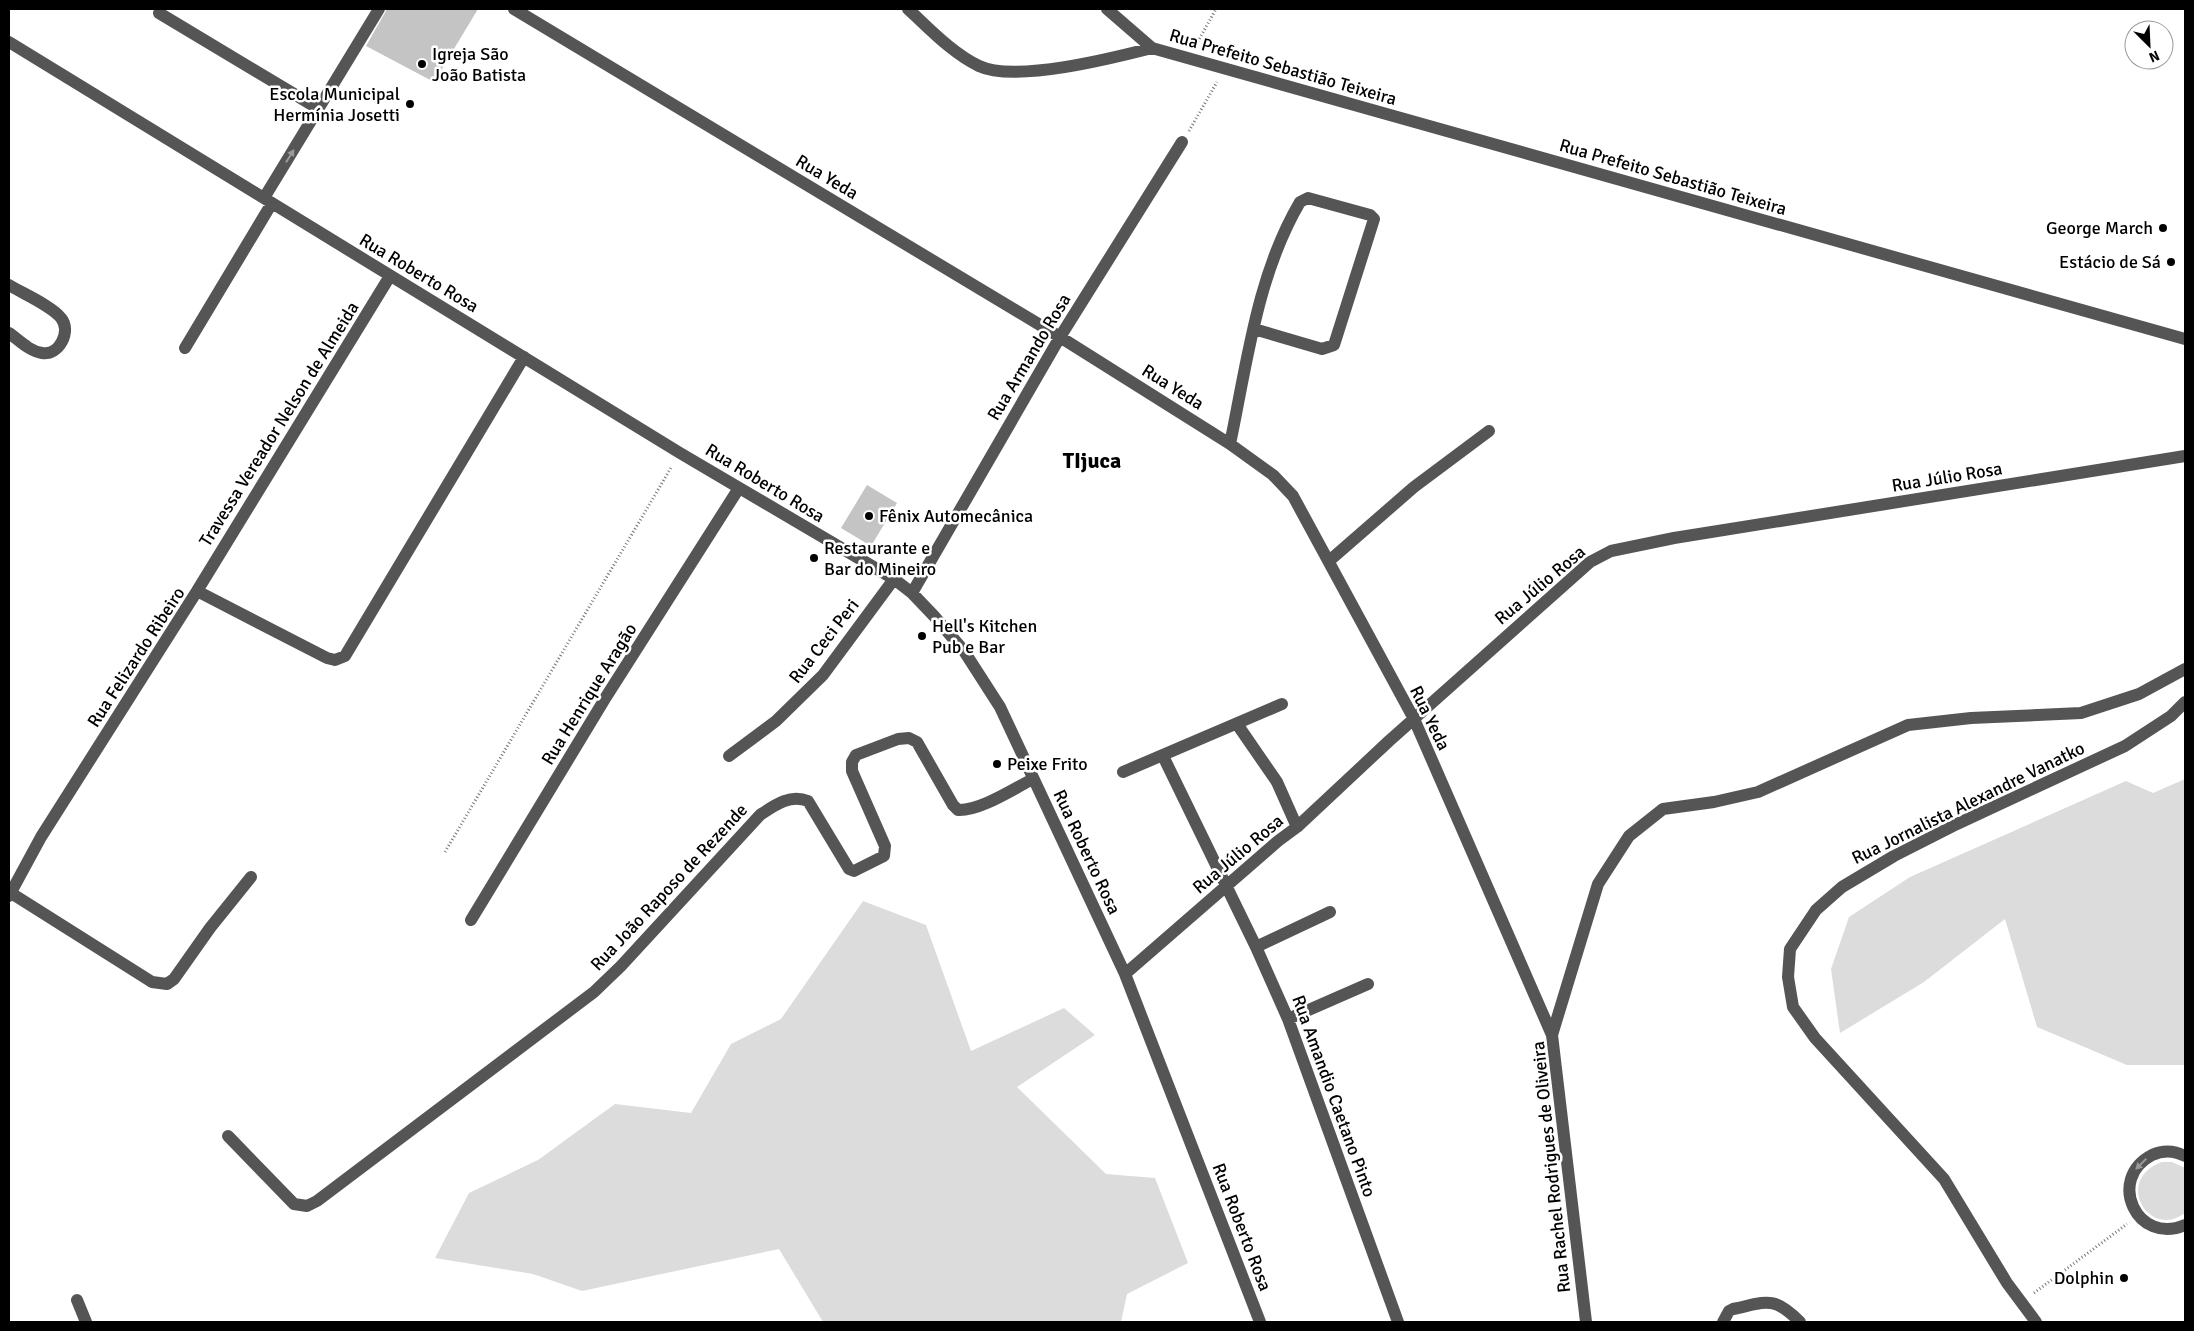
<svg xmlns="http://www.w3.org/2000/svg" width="2194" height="1331" font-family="Signika,sans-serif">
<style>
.green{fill:#dcdcdc}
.building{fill:#c4c4c4}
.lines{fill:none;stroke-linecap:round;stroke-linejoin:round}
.path{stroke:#777;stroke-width:3;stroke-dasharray:1 2.5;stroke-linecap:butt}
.minor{stroke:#555;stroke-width:12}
.oneway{fill:#999}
.poi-dot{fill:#000;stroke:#fff;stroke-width:2}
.labels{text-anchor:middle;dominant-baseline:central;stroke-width:5;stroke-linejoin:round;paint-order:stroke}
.poi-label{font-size:18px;fill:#000;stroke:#fff;text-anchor:start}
.street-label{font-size:18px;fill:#000;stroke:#fff}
.district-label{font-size:22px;font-weight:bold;fill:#000;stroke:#fff}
</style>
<rect width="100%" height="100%" fill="#fff"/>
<!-- green -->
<path class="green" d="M 2185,779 L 2185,1065 L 2127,1065 L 2037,1027 L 2005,919 L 1924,982 L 1840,1033 L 1831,969 L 1849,917 L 1910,877 L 2126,781 L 2153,793 Z
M 863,901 L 926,925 L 971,1051 L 1064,1008 L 1095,1035 L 1017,1087 L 1106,1174 L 1155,1178 L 1188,1263 L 1127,1294 L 1121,1322 L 823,1322 L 779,1249 L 582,1291 L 533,1274 L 435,1258 L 469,1193 L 538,1160 L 615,1104 L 691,1113 L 731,1044 L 781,1019 Z
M 2162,1162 L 2172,1162 L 2185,1168 L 2185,1213 C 2149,1240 2113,1180 2162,1162 Z"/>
<!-- building -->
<path class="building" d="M 387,9 L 478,9 L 434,82 L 366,46 Z
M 867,485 L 897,503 L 871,546 L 841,528 Z"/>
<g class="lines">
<!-- path -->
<path class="path" d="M 1196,45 L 1216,9
M 1189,131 L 1217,82
M 445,852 L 672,466
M 2034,1293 L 2127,1224"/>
<!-- minor -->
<path class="minor" d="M 514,9 L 1060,337 L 1230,444 L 1273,475 L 1293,496 L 1414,719 L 1552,1035
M 908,9 C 930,29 952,53 979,66 C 1015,83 1113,58 1152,48
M 1107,9 L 1152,48 L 2185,339
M 159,13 L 319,109
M 9,42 L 680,453 L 894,579 L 912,593 L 934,616 L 964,651 L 1000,707 L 1125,974 L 1260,1322
M 264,198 L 379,9
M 9,285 C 22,293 52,306 61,318 C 72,331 59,356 42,353 C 29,351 19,340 9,333
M 185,348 L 272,203
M 1230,444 C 1247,363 1257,275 1300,202 L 1308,198 L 1370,215 L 1374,219 L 1334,345 L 1322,349 L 1254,329
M 1329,561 L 1414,487 L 1489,431
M 197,591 L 390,276
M 912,593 L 1060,337 L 1182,142
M 1237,724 L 1277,782 L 1297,827
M 729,756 L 776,721 L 823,675 L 894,579
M 1163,756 L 1256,947 L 1288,1019 L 1398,1322
M 1123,772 L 1282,704
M 11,893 L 152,982 L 167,984 L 174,979 L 210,928 L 251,877
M 9,896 L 41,837 L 197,591 L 327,658 L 335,660 L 345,656 L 524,357
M 471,920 L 606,697 L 739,488
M 1256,947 L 1330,912
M 1125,974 L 1278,841 L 1297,827 L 1389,741 L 1590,562 L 1611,551 L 1674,538 L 2185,456
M 1288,1019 L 1368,984
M 228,1136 L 294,1204 L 307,1206 L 317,1201 L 594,992 L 621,966 L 760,815 C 775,805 790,794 808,801 L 849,869 L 854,871 L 884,856 L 885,846 L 852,771 L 852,762 L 856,755 L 898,739 L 909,738 L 917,742 L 953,805 L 958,810 C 980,811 1013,789 1033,779
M 2185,1156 C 2175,1151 2163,1150 2152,1155 C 2106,1179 2137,1246 2185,1225
M 77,1300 L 86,1322
M 1586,1322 L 1552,1035 L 1598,884 L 1629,836 L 1663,809 L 1714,802 L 1758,792 L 1908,725 L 1971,718 L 2081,713 L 2139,694 L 2185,669
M 1723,1322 L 1729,1311 L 1733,1309 C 1767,1302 1773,1295 1800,1322
M 2036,1322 L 2007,1283 L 1944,1179 L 1815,1038 L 1793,1007 L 1788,977 L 1790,949 L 1816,910 L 1842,887 L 1894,856 L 1957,824 L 2125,746 L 2171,716 L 2185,702"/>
</g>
<!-- one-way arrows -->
<defs><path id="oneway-solid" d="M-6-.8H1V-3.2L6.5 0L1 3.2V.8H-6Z" transform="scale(1.25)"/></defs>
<g class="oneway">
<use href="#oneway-solid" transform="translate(290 156) rotate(-58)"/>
<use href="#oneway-solid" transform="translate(2141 1164) rotate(135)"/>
</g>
<!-- markers -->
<g class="poi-dot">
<circle cx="422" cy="64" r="5"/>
<circle cx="410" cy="104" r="5"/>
<circle cx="2163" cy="228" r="5"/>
<circle cx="2171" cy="262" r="5"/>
<circle cx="869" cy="516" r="5"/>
<circle cx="814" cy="558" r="5"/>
<circle cx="922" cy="636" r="5"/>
<circle cx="997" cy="764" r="5"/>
<circle cx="2124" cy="1278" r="5"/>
</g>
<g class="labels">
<!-- poi labels -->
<g class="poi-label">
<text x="432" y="54">Igreja São<tspan x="432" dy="21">João Batista</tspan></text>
<text x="400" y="94" text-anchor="end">Escola Municipal<tspan x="400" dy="21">Hermínia Josetti</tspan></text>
<text x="2153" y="228" text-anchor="end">George March</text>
<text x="2161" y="262" text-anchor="end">Estácio de Sá</text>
<text x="879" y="516">Fênix Automecânica</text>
<text x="824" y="548">Restaurante e<tspan x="824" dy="21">Bar do Mineiro</tspan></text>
<text x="932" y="626">Hell's Kitchen<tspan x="932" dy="21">Pub e Bar</tspan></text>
<text x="1007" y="764">Peixe Frito</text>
<text x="2114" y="1278" text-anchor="end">Dolphin</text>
</g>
<!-- street labels -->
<g class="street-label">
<text transform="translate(1283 67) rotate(16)">Rua Prefeito Sebastião Teixeira</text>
<text transform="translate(827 177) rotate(31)">Rua Yeda</text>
<text transform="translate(1673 177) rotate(16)">Rua Prefeito Sebastião Teixeira</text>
<text transform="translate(419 273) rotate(31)">Rua Roberto Rosa</text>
<text transform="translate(1029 357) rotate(-59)">Rua Armando Rosa</text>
<text transform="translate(1173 387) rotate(32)">Rua Yeda</text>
<text transform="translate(279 424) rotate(-58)">Travessa Vereador Nelson de Almeida</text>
<text transform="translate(1947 477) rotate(-9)">Rua Júlio Rosa</text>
<text transform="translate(765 483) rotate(31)">Rua Roberto Rosa</text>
<text transform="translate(1540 585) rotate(-40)">Rua Júlio Rosa</text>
<text transform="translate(824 641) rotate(-52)">Rua Ceci Peri</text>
<text transform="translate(136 657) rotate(-57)">Rua Felizardo Ribeiro</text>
<text transform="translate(589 694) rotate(-58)">Rua Henrique Aragão</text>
<text transform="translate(1430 718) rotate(64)">Rua Yeda</text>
<text transform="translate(1968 803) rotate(-26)">Rua Jornalista Alexandre Vanatko</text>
<text transform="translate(1087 852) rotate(65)">Rua Roberto Rosa</text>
<text transform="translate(1238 854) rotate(-40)">Rua Júlio Rosa</text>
<text transform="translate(669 887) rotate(-47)">Rua João Raposo de Rezende</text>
<text transform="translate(1334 1096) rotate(70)">Rua Amandio Caetano Pinto</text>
<text transform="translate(1551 1167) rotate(-96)">Rua Rachel Rodrigues de Oliveira</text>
<text transform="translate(1242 1227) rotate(69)">Rua Roberto Rosa</text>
</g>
<!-- district labels -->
<g class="district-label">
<text x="1092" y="460">TIjuca</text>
</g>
</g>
<!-- border -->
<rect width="2194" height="1331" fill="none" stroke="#000000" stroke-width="20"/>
<!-- north arrow -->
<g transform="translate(2149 45) rotate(156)"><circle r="24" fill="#ffffff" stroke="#999999"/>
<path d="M0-4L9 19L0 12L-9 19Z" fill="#000000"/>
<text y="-8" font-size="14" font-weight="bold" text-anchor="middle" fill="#000000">N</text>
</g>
</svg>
